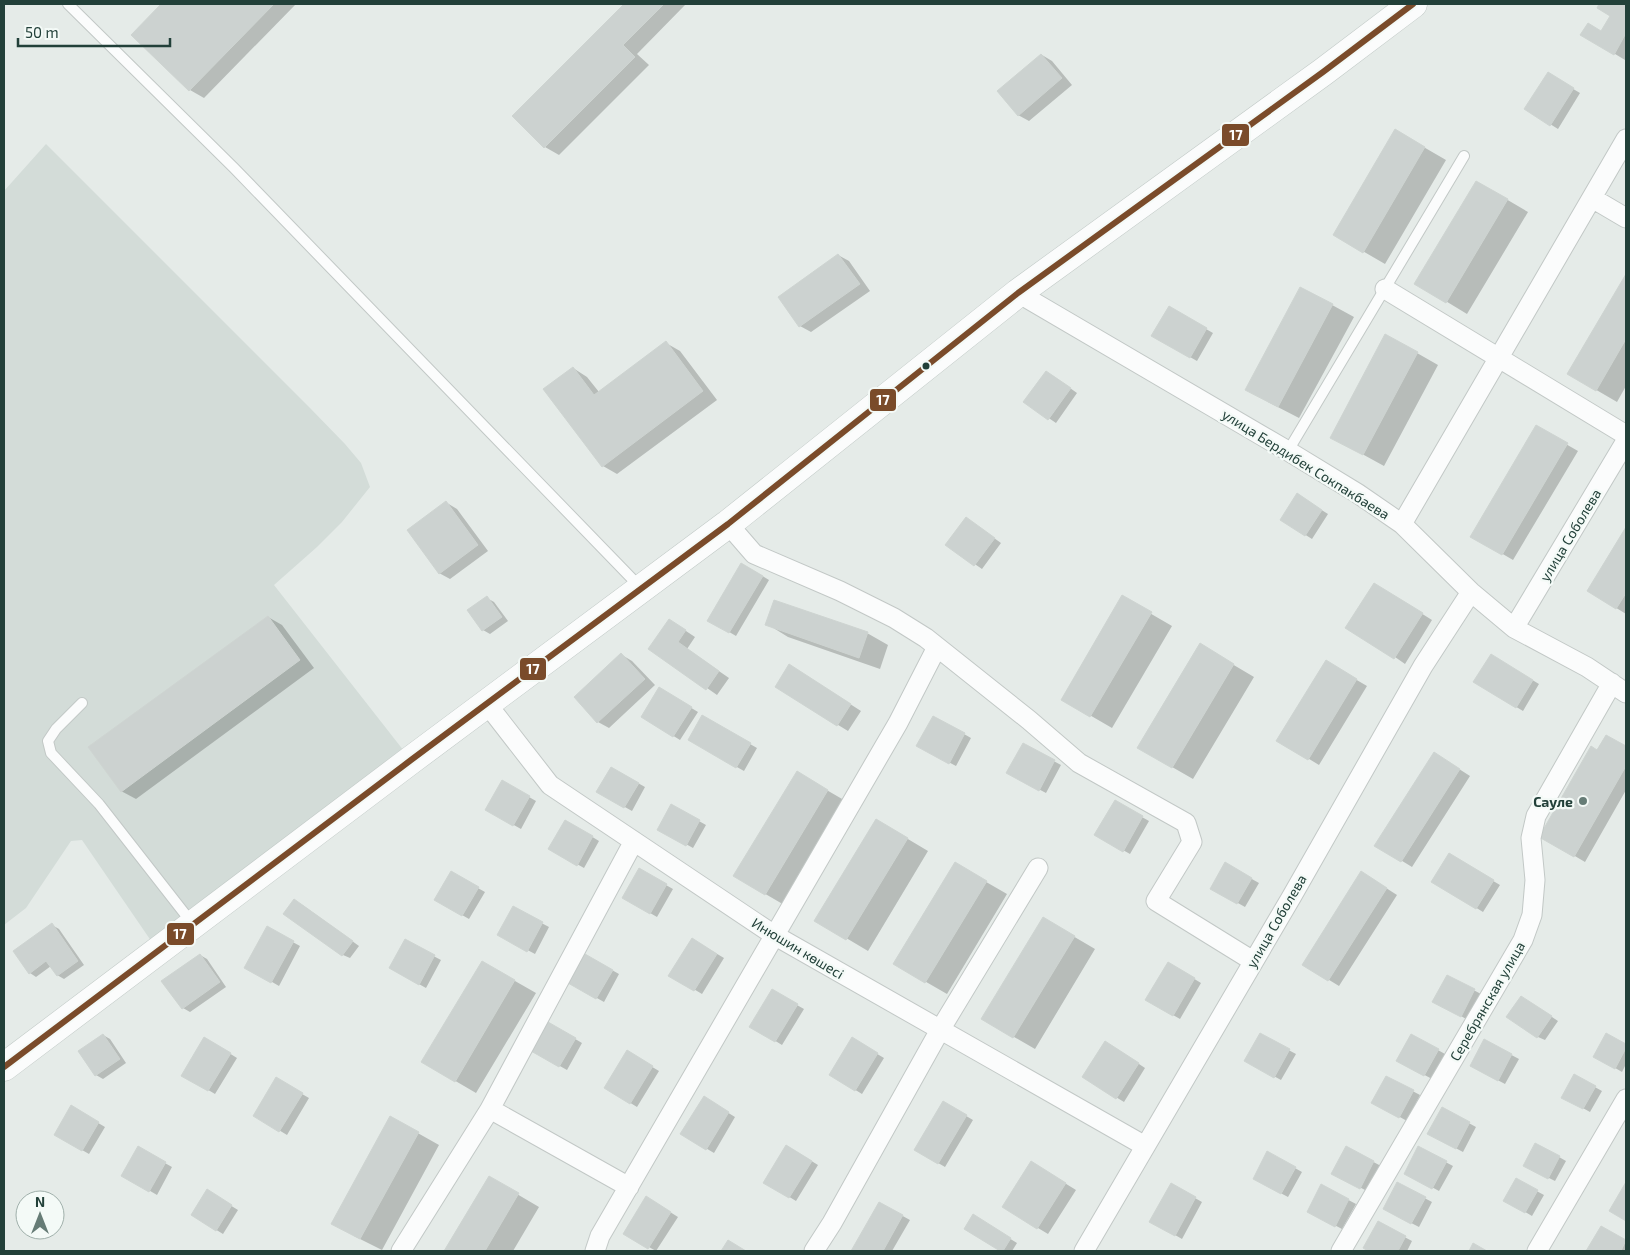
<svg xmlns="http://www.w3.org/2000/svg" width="1630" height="1255" font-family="'Exo 2',sans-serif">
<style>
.built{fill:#d3dcd8}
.shadow{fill:#0003}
.building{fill:#ccd2d0;stroke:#ced4d1}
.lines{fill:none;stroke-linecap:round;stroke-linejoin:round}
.lane-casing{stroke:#c2c8c6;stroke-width:12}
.street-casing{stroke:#c2c8c6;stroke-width:21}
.secondary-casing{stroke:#c1c9c6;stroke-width:29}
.lane{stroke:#fbfcfc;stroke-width:10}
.street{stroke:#fbfcfc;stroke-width:19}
.secondary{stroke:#fbfcfc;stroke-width:28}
.bus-1-casing{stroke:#f4faf7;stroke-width:10}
.bus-1{stroke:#7a4b2a;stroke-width:6}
.bus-dot{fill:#224039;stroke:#f4faf7;stroke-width:2}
.poi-dot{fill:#667c76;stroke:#f4faf7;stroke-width:2}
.labels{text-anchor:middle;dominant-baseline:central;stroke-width:4.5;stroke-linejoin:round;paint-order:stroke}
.street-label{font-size:14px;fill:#224039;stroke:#f4faf7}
.poi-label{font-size:14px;font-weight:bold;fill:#224039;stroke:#f4faf7;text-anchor:end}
.line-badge{stroke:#f4faf7;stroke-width:2}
.badge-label{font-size:14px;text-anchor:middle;font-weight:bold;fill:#fff}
</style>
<rect width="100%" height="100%" fill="#e5ebe8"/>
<!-- built -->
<path class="built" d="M 46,144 L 311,409 L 345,444 L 361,463 L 370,487 L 342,522 L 317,547 L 274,585 L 411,760 L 158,951 L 82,840 L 71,841 L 26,908 L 4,925 L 4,191 Z"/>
<!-- shadow -->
<path class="shadow" d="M 163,4 L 296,4 L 204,98 L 190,90 L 132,35 Z
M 626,4 L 686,4 L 637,54 L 649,65 L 559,155 L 545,147 L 514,116 Z
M 1601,4 L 1626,4 L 1626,57 L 1625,60 L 1582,34 L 1602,32 L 1611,16 L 1598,8 Z
M 1042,55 L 1052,61 L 1072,85 L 1029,121 L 1018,115 Z
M 1548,74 L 1580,93 L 1558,129 L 1526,109 Z
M 1396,131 L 1446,160 L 1385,264 L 1335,235 Z
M 1477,182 L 1528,212 L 1467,314 L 1416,283 Z
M 838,255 L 849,261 L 870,291 L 811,332 L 800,326 L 779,297 Z
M 1626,277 L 1626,386 L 1617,402 L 1569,374 Z
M 1301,288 L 1354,317 L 1299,418 L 1268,402 Z
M 1169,308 L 1213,333 L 1197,361 L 1153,336 Z
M 666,343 L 680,351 L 717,400 L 617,474 L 603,466 L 573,368 L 587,377 L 599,392 Z
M 1417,353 L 1438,365 L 1384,466 L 1353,449 Z
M 1053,376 L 1077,393 L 1056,423 L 1025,402 Z
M 1536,427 L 1578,451 L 1513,560 L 1472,536 Z
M 1304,499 L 1328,514 L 1312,539 L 1282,520 Z
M 447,503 L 457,509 L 488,551 L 450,579 L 439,573 Z
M 973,523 L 1001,543 L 982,569 L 947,545 Z
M 1626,529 L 1626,614 L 1589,591 Z
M 742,564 L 769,580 L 736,636 L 709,620 Z
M 1384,590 L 1432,620 L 1405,664 L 1395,657 Z
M 1122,597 L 1172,626 L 1112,728 L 1062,699 Z
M 487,598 L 494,602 L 508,621 L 490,634 L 483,630 Z
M 268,617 L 282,625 L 314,668 L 136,799 L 121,791 Z
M 767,624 L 867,633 L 888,645 L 880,669 L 788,637 Z
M 680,627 L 695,637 L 687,649 L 729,678 L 717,695 L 650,648 Z
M 1200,645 L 1254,677 L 1193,779 L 1139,748 Z
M 622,655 L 632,661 L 655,685 L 609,728 L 598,722 Z
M 1492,656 L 1539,684 L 1523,711 L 1475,682 Z
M 1326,662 L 1367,686 L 1319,765 L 1278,740 Z
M 800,672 L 861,711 L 848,731 L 776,687 Z
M 660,689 L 698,712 L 680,740 L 643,717 Z
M 703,717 L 757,748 L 744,771 L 689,740 Z
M 934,717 L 971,738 L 956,766 L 918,746 Z
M 1606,736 L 1626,748 L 1626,790 L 1585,862 L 1541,836 Z
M 1024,745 L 1061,765 L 1046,793 L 1008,773 Z
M 1445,760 L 1470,776 L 1412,867 L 1376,845 Z
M 611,768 L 645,787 L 632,811 L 598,792 Z
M 503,782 L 536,801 L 521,829 L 487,810 Z
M 818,785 L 849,803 L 786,906 L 735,876 Z
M 1115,802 L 1149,821 L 1130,854 L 1096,835 Z
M 672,806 L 706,825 L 693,848 L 659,829 Z
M 876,820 L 928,851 L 868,951 L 816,920 Z
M 566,821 L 599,841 L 584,868 L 550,849 Z
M 1449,855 L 1500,885 L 1483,912 L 1433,881 Z
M 955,864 L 1007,894 L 947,994 L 895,964 Z
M 1225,864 L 1259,883 L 1245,907 L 1211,888 Z
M 639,870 L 673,889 L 657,917 L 624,898 Z
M 451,873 L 485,892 L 469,919 L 436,900 Z
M 1372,879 L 1397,895 L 1339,986 L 1303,964 Z
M 301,904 L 359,946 L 350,958 L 343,955 Z
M 513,908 L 549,927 L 535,954 L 499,935 Z
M 1044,919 L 1095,949 L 1035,1049 L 983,1019 Z
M 52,925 L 59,929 L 84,965 L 64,979 L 57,975 L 51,966 L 36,977 L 30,973 Z
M 267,928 L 300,946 L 279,986 L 246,967 Z
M 692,939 L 724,958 L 702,994 L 670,975 Z
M 405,941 L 441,960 L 426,988 L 390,968 Z
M 200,955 L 207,959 L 226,987 L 190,1012 L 183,1008 Z
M 585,955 L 619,974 L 604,1002 L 570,983 Z
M 482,962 L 536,993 L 476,1093 L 423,1062 Z
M 1168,963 L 1201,983 L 1180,1019 L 1147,1000 Z
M 1447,976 L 1481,994 L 1468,1020 L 1434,1001 Z
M 772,991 L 804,1009 L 782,1045 L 751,1026 Z
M 1528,1001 L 1558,1021 L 1545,1040 L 1538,1037 Z
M 548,1023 L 582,1043 L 567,1070 L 533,1051 Z
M 103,1035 L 110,1039 L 126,1063 L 103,1079 L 96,1075 Z
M 1260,1035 L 1296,1054 L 1281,1080 L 1246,1061 Z
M 1411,1035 L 1445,1054 L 1432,1079 L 1397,1060 Z
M 1607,1035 L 1626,1046 L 1626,1064 L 1622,1072 L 1595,1056 Z
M 205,1038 L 237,1058 L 215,1094 L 183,1075 Z
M 852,1039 L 884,1058 L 862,1094 L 831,1075 Z
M 1485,1041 L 1519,1059 L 1505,1084 L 1471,1066 Z
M 1112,1046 L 1145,1068 L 1124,1102 L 1083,1077 Z
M 627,1052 L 659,1071 L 637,1107 L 606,1088 Z
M 1575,1076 L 1602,1091 L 1590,1112 L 1563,1097 Z
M 1386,1077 L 1420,1095 L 1407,1121 L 1373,1102 Z
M 276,1079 L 309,1098 L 287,1135 L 254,1115 Z
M 704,1098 L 735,1117 L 714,1153 L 682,1134 Z
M 944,1103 L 973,1120 L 945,1167 L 916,1150 Z
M 71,1107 L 105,1127 L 89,1154 L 56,1135 Z
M 1443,1109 L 1476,1127 L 1463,1152 L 1429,1134 Z
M 391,1118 L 439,1145 L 382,1250 L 354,1236 Z
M 787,1146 L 818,1165 L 796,1201 L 765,1182 Z
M 138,1148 L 172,1167 L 157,1195 L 123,1175 Z
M 1347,1148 L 1381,1166 L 1367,1191 L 1340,1177 Z
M 1419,1148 L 1453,1166 L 1439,1191 L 1406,1173 Z
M 1268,1153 L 1302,1172 L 1288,1197 L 1254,1179 Z
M 1559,1157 L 1566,1161 L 1555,1181 L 1531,1169 Z
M 1042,1169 L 1076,1190 L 1048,1234 L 1003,1207 Z
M 490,1178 L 539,1207 L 513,1251 L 446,1251 Z
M 1516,1180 L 1544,1195 L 1532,1216 L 1505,1200 Z
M 1398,1184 L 1432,1202 L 1419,1227 L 1384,1209 Z
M 1172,1185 L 1202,1202 L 1182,1239 L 1151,1221 Z
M 1322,1186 L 1356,1204 L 1342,1229 L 1308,1211 Z
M 207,1191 L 238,1210 L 223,1234 L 192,1215 Z
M 646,1197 L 678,1217 L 656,1251 L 624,1233 Z
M 879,1203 L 910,1220 L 892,1251 L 853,1251 Z
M 973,1216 L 1017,1243 L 1012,1251 L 1003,1251 L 965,1229 Z
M 1378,1223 L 1412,1241 L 1407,1251 L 1371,1251 L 1365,1248 Z
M 1601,1228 L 1626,1242 L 1626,1251 L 1588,1251 Z"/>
<!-- building -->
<path class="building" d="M 161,4 L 274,4 L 189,91 L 131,35 Z
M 624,4 L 664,4 L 623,45 L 635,57 L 544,148 L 512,116 Z
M 1599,4 L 1626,4 L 1626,33 L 1614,55 L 1580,35 L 1588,23 L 1601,31 L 1610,16 L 1597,8 Z
M 1041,54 L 1062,78 L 1018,116 L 997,91 Z
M 1548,72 L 1574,88 L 1550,126 L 1524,109 Z
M 1395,129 L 1425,147 L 1363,253 L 1333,235 Z
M 1476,181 L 1508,199 L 1446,303 L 1414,284 Z
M 838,254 L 860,284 L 799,327 L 778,297 Z
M 1626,274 L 1626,339 L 1596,391 L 1567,374 Z
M 1300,287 L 1333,304 L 1278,407 L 1245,390 Z
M 1169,306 L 1207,328 L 1190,358 L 1151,336 Z
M 1385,334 L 1418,352 L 1363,455 L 1330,438 Z
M 666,341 L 703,391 L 602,467 L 543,389 L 573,367 L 594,395 Z
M 1046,371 L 1071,388 L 1048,420 L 1023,402 Z
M 1536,425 L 1568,443 L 1502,555 L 1470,537 Z
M 1297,493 L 1322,510 L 1305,536 L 1280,520 Z
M 446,501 L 478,545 L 439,574 L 407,530 Z
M 966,517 L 995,538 L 974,566 L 945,545 Z
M 1626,527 L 1626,593 L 1616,609 L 1587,591 Z
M 741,563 L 763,576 L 729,633 L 707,621 Z
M 1374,583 L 1423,613 L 1394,659 L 1345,628 Z
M 1122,595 L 1152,612 L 1090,717 L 1061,700 Z
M 487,596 L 502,617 L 482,631 L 467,610 Z
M 774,600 L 868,632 L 859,658 L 765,625 Z
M 268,616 L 300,660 L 121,792 L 88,747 Z
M 669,619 L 686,630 L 678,642 L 719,671 L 706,690 L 648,649 Z
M 1200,643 L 1234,664 L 1172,768 L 1137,748 Z
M 621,653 L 645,679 L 597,723 L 574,697 Z
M 1491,654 L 1533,680 L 1516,708 L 1473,682 Z
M 1326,660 L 1357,679 L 1308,760 L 1276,741 Z
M 789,664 L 851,704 L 837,726 L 775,687 Z
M 659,687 L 692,707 L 673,737 L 641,717 Z
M 702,715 L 751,743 L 736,768 L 688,740 Z
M 933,716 L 965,733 L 949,764 L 916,746 Z
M 1606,735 L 1626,746 L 1626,766 L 1574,857 L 1539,837 L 1591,746 L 1597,750 Z
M 1023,743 L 1055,760 L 1039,791 L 1006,773 Z
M 1434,752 L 1460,769 L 1401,862 L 1374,846 Z
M 611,767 L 639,783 L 624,808 L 596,792 Z
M 797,771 L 828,790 L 765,895 L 733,876 Z
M 502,780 L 530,796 L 513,826 L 485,810 Z
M 1115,800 L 1143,816 L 1123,852 L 1094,835 Z
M 671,804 L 700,820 L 686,846 L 657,830 Z
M 876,819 L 908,838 L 846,940 L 814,921 Z
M 565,820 L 593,836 L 577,866 L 548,849 Z
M 1449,853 L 1494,880 L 1476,909 L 1431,882 Z
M 955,862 L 987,881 L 925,983 L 893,964 Z
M 1225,862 L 1252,878 L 1237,904 L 1210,889 Z
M 639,868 L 667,884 L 650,914 L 622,898 Z
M 451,871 L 479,887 L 462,916 L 434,900 Z
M 1361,871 L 1387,888 L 1328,981 L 1302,965 Z
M 294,899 L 353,941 L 342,956 L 283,914 Z
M 513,906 L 543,922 L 527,952 L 497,935 Z
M 1043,917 L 1075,936 L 1013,1038 L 981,1019 Z
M 52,923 L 78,961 L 57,976 L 46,961 L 29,974 L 13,951 Z
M 267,926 L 294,941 L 271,983 L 244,968 Z
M 692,938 L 717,954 L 694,991 L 668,976 Z
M 405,939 L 435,955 L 419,985 L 389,968 Z
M 200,954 L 220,982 L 182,1009 L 161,981 Z
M 585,954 L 613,970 L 596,999 L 568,983 Z
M 482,961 L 515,980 L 455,1082 L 421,1062 Z
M 1168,962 L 1195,978 L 1173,1016 L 1145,1000 Z
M 1447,975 L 1475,989 L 1461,1017 L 1432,1002 Z
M 772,989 L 798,1004 L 775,1042 L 749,1027 Z
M 1521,996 L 1552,1016 L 1537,1038 L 1506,1017 Z
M 548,1022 L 576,1038 L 559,1067 L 531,1051 Z
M 1260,1033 L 1290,1049 L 1274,1078 L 1244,1061 Z
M 1606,1033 L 1626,1044 L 1626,1048 L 1615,1069 L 1593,1057 Z
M 103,1034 L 120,1059 L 95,1076 L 78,1051 Z
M 1411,1034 L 1439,1049 L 1424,1076 L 1396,1061 Z
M 204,1037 L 231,1053 L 208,1091 L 181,1076 Z
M 852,1037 L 878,1053 L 855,1091 L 829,1075 Z
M 1484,1039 L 1512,1054 L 1498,1081 L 1470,1066 Z
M 1105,1041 L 1139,1063 L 1116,1099 L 1082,1077 Z
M 627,1050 L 653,1066 L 630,1104 L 604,1088 Z
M 1574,1074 L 1596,1086 L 1583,1109 L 1561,1098 Z
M 1386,1076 L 1414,1090 L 1399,1118 L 1371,1103 Z
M 276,1077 L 303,1093 L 279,1132 L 253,1116 Z
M 704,1096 L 729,1112 L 706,1150 L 680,1134 Z
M 943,1101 L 967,1115 L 938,1164 L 914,1150 Z
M 71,1105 L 99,1122 L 82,1151 L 54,1135 Z
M 1442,1107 L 1470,1122 L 1456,1149 L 1427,1134 Z
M 390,1116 L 419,1132 L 360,1239 L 331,1224 Z
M 1535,1143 L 1560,1156 L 1548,1179 L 1523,1166 Z
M 786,1145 L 812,1161 L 789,1198 L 763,1183 Z
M 138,1146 L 166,1162 L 149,1192 L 121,1176 Z
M 1346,1146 L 1374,1161 L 1360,1189 L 1331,1174 Z
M 1418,1146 L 1447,1161 L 1432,1189 L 1404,1174 Z
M 1267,1151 L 1296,1167 L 1281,1194 L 1253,1179 Z
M 1031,1161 L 1066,1183 L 1037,1229 L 1002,1207 Z
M 489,1176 L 519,1193 L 485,1251 L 444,1251 Z
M 1516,1178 L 1538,1190 L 1525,1213 L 1503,1201 Z
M 1397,1182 L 1426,1197 L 1411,1224 L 1383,1209 Z
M 1626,1182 L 1626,1221 L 1609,1211 Z
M 1171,1183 L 1196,1197 L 1175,1236 L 1149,1222 Z
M 1321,1184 L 1349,1199 L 1335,1227 L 1307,1212 Z
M 207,1189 L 232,1205 L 216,1231 L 191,1215 Z
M 646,1196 L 671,1212 L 648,1249 L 623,1234 Z
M 879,1202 L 903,1215 L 883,1251 L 851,1251 Z
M 973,1214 L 1011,1238 L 1003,1251 L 1000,1251 L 964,1229 Z
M 1378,1221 L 1406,1236 L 1398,1251 L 1368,1251 L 1363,1248 Z
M 1601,1226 L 1626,1240 L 1621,1251 L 1586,1251 Z
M 728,1240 L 746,1251 L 721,1251 Z
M 1473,1243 L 1487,1251 L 1469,1251 Z"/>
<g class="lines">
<defs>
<path id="lane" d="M 68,4 L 234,168 L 641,588
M 1288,451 L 1464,156
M 82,703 L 56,729 L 48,741 L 51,753 L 99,804 L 192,923"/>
<path id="street" d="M 1592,198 L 1626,218
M 1385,289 L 1626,435
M 1018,293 L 1288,451 L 1357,493 L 1402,524 L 1471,592 L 1514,628 L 1587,667 L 1626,693
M 728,524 L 754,554 L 840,591 L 894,618 L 926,638 L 1029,720 L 1079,763 L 1186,823 L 1192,842 L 1156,901 L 1253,961
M 1402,524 L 1626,139
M 1514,628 L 1626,441
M 487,704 L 550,785 L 774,935 L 1145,1146
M 490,1109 L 629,1187
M 401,1251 L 490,1109 L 634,841
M 595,1251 L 600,1236 L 898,723 L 937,647
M 814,1251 L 832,1223 L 940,1030 L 1038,868
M 1084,1251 L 1292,896 L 1423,666 L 1471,592
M 1341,1251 L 1523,940 L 1532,915 L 1535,880 L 1531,838 L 1536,816 L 1612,683
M 1537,1251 L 1626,1099"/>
<path id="secondary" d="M 4,1067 L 411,760 L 728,524 L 1018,293 L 1323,72 L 1413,4"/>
</defs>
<!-- lane casing -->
<use href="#lane" class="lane-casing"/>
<!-- street casing -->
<use href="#street" class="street-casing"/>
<!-- secondary casing -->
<use href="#secondary" class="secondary-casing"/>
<!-- lane -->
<use href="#lane" class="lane"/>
<!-- street -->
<use href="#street" class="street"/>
<!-- secondary -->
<use href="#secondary" class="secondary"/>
<defs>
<path id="bus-1" d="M 4,1067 L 411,760 L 728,524 L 1018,293 L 1323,72 L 1413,4"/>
</defs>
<!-- bus-1 casing -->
<use href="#bus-1" class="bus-1-casing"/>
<!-- bus-1 -->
<use href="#bus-1" class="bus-1"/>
</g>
<!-- markers -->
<circle class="bus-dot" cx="926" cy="366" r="4.5"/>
<circle class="poi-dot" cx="1583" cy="801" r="5"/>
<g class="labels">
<!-- street labels -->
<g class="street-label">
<text transform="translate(1306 464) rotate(32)">улица Бердибек Сокпакбаева</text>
<text transform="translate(1570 535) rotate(-59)">улица Соболева</text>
<text transform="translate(1276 921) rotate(-60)">улица Соболева</text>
<text transform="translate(798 948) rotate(31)">Инюшин көшесі</text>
<text transform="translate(1487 1001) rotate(-60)">Серебрянская улица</text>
</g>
<!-- poi labels -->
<g class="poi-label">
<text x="1573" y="801">Сауле</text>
</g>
</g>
<g class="line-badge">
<rect x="1221" y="123" width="29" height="24" rx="5" fill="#7a4b2a"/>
<rect x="869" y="388" width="28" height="24" rx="5" fill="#7a4b2a"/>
<rect x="519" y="657" width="28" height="24" rx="5" fill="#7a4b2a"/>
<rect x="166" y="922" width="29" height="24" rx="5" fill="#7a4b2a"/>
</g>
<g class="badge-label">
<text x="1236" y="140">17</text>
<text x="883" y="405">17</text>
<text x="533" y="674">17</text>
<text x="180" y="939">17</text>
</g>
<!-- border -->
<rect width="1630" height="1255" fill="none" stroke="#224039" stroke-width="10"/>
<!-- north arrow -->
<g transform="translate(40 1215)"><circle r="24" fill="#f4faf7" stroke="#a0b0ab"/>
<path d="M0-4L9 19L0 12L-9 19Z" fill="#667c76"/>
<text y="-8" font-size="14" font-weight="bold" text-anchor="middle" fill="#224039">N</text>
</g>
<!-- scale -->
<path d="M18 38v8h152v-8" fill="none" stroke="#224039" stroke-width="2.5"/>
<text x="25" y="38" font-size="15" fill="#224039" stroke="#f4faf7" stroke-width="4" paint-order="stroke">50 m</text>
</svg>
